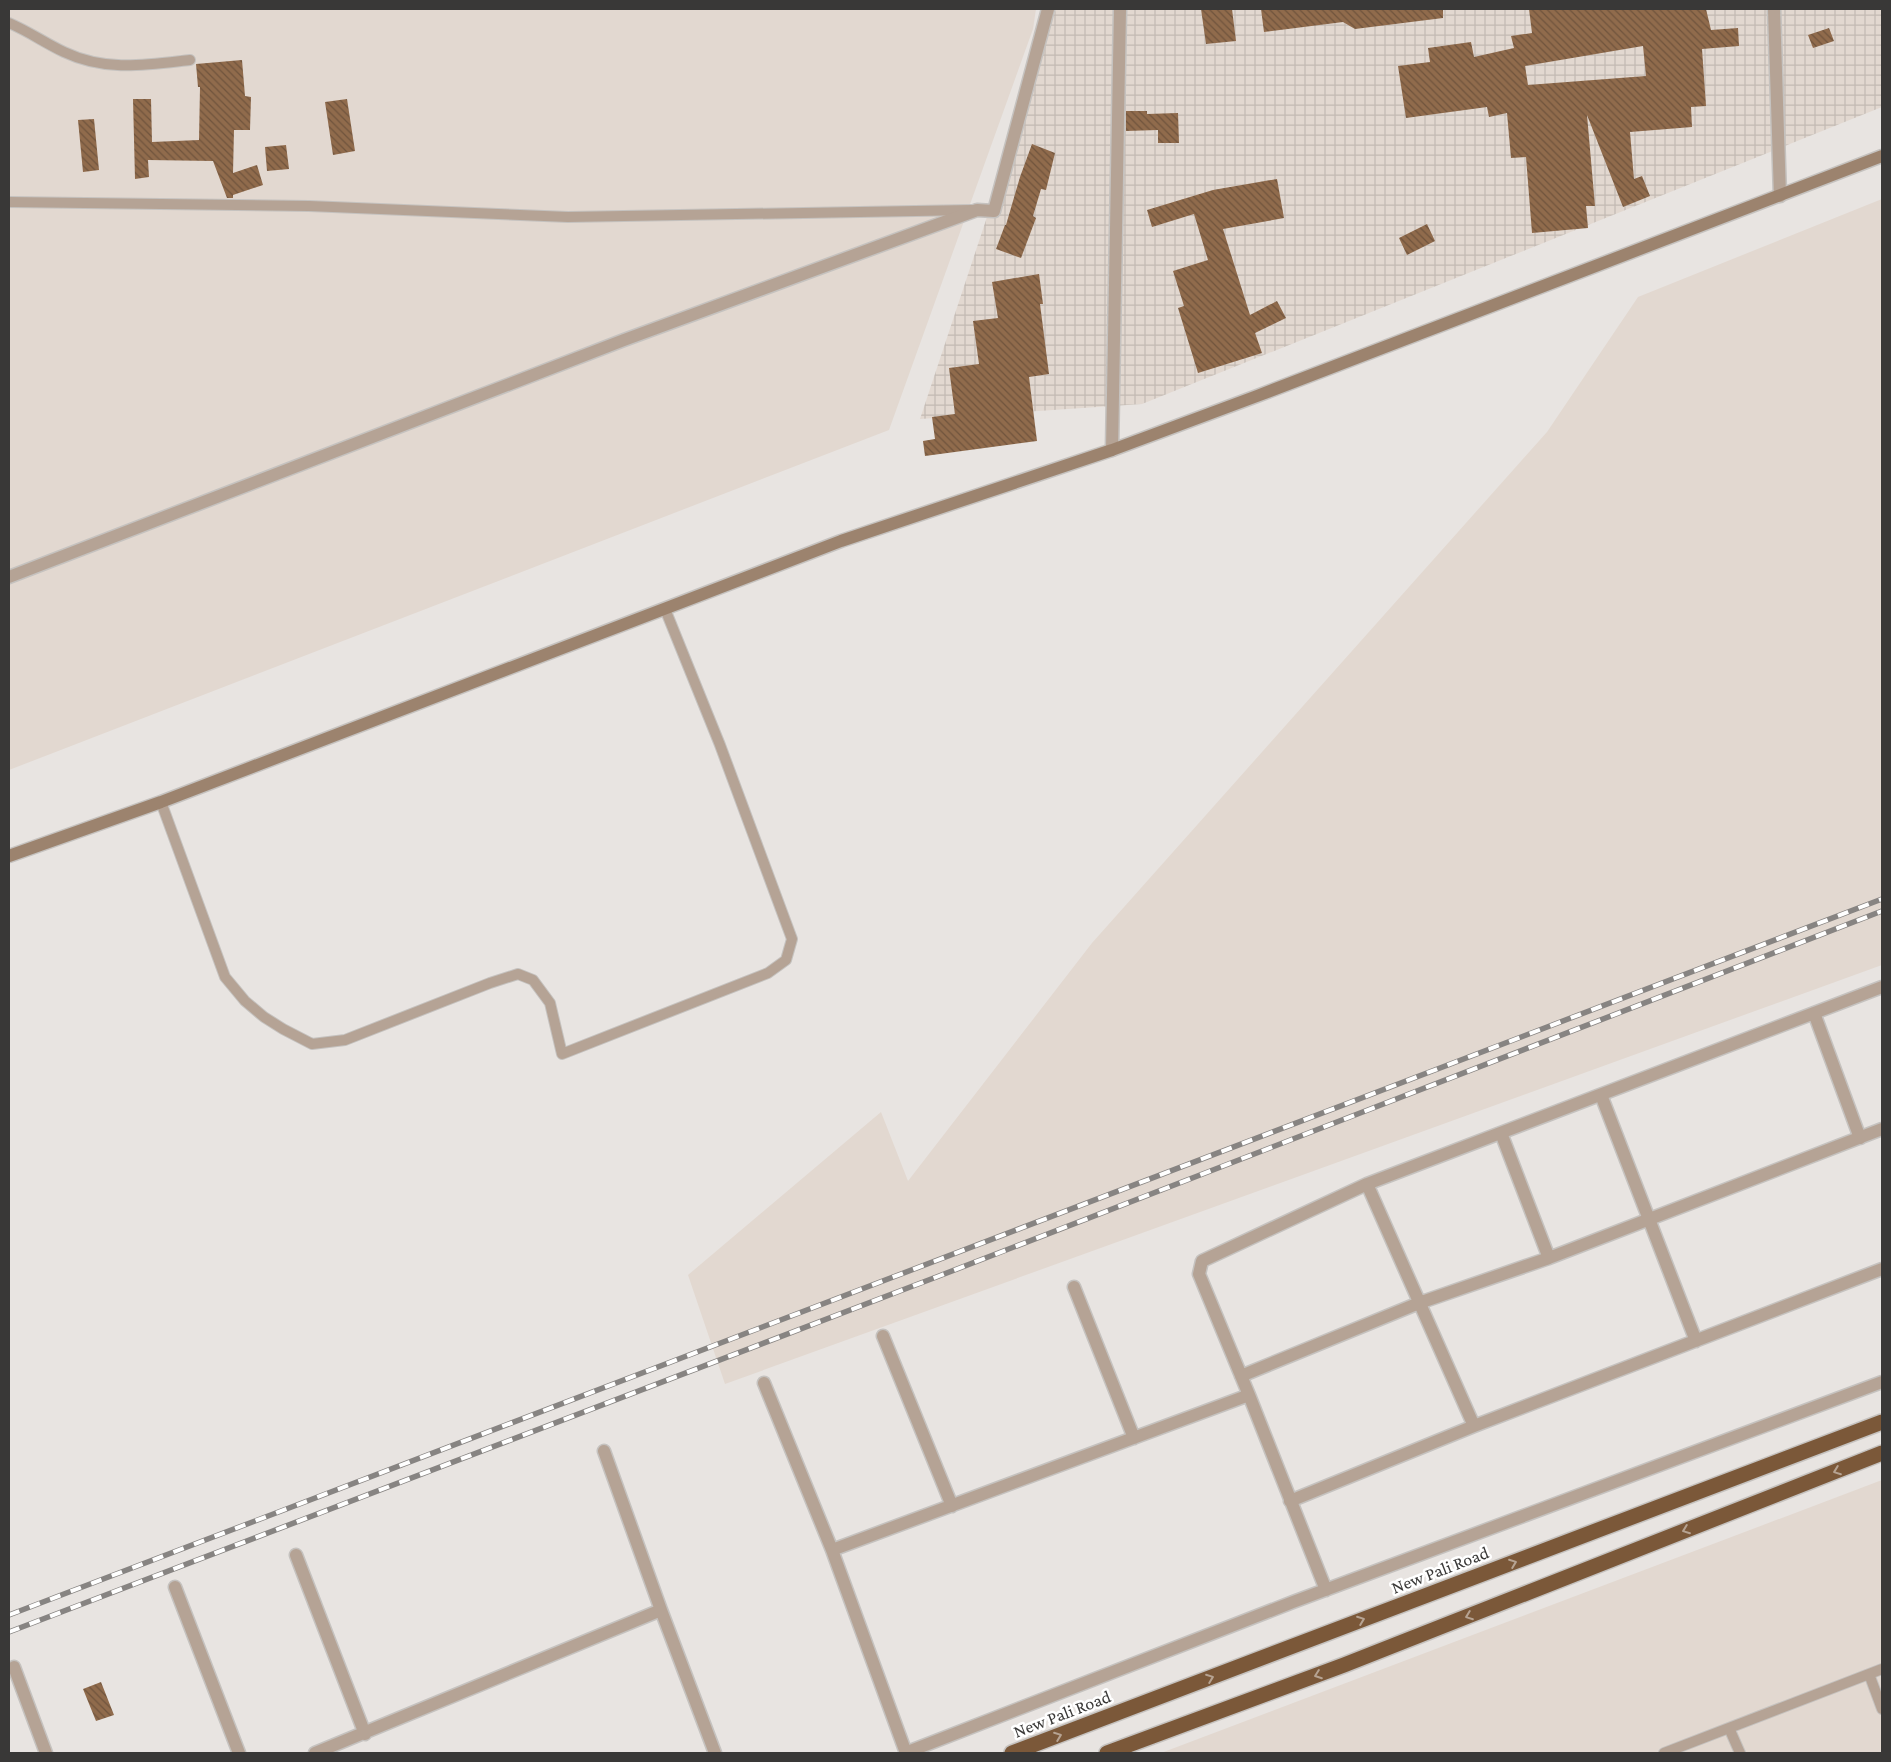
<svg xmlns="http://www.w3.org/2000/svg" width="1891" height="1762" font-family="'Crimson Pro',serif">
<style>
.built{fill:#e2d8d0}
.industrial{fill:url(#industrial-grid)}
.building{fill:url(#building-back-hatch);fill-rule:evenodd}
.lines{fill:none;stroke-linecap:round;stroke-linejoin:round}
.lane-casing{stroke:#c5c2bf;stroke-width:12}
.street-casing{stroke:#c5c2bf;stroke-width:15}
.secondary-casing{stroke:#c5c2bf;stroke-width:15}
.highway-casing{stroke:#c5c2bf;stroke-width:18}
.lane{stroke:#b5a395;stroke-width:10}
.street{stroke:#b5a395;stroke-width:12}
.secondary{stroke:#9c836e;stroke-width:12}
.highway{stroke:#7b5839;stroke-width:15}
.rail-casing{stroke:#878482;stroke-width:5.5}
.rail{stroke:#fff;stroke-width:4;stroke-dasharray:11;stroke-linecap:butt}
.oneway{stroke:#b6a392}
.labels{text-anchor:middle;dominant-baseline:central;stroke-width:5;stroke-linejoin:round;paint-order:stroke}
.street-label{font-size:18px;fill:#393837;stroke:#fff}
</style>
<defs>
<pattern id="industrial-grid" width="8" height="8" patternUnits="userSpaceOnUse" patternTransform="scale(1.25)"><rect width="8" height="8" fill="#e2d8d0"/><path d="M0 4h8M4 0v8" fill="none" stroke="#c3bab3"/></pattern>
<pattern id="building-back-hatch" width="6" height="6" patternUnits="userSpaceOnUse" patternTransform="scale(1.25)"><rect width="6" height="6" fill="#906b4c"/><path d="M-1 5l2 2M0 0l6 6M5-1l2 2" fill="none" stroke="#70543d"/></pattern>
</defs>
<rect width="100%" height="100%" fill="#e8e4e1"/>
<!-- built -->
<path class="built" d="M 9,9 L 1036,9 L 1033,29 L 889,430 L 9,770 Z
M 1882,199 L 1882,965 L 725,1384 L 688,1275 L 881,1112 L 908,1181 L 1092,943 L 1547,432 L 1638,297 Z
M 1882,1480 L 1882,1753 L 1161,1753 Z"/>
<!-- industrial -->
<path class="industrial" d="M 1056,9 L 1882,9 L 1882,107 L 1142,404 L 920,419 Z"/>
<!-- building -->
<path class="building" d="M 1201,9 L 1232,9 L 1236,41 L 1206,44 Z
M 1261,9 L 1443,9 L 1443,18 L 1355,29 L 1343,22 L 1264,32 Z
M 1529,9 L 1706,9 L 1711,30 L 1738,28 L 1739,46 L 1702,49 L 1706,106 L 1691,107 L 1692,127 L 1630,132 L 1634,179 L 1642,176 L 1650,196 L 1623,207 L 1587,115 L 1595,206 L 1586,206 L 1588,228 L 1532,233 L 1526,157 L 1511,158 L 1507,113 L 1489,117 L 1487,107 L 1406,118 L 1398,66 L 1430,62 L 1428,48 L 1471,42 L 1474,57 L 1514,48 L 1511,36 L 1532,33 ZM 1643,46 L 1646,76 L 1528,85 L 1525,66 Z
M 1829,28 L 1834,41 L 1813,48 L 1808,35 Z
M 242,60 L 245,96 L 251,97 L 250,130 L 234,130 L 233,173 L 257,165 L 263,185 L 233,195 L 233,198 L 227,198 L 213,161 L 148,160 L 149,177 L 135,179 L 133,99 L 151,99 L 152,142 L 199,140 L 200,87 L 198,87 L 196,64 Z
M 347,99 L 355,151 L 333,155 L 325,102 Z
M 1126,111 L 1147,111 L 1147,114 L 1178,113 L 1179,143 L 1158,143 L 1158,130 L 1126,131 Z
M 94,119 L 99,170 L 83,172 L 78,120 Z
M 1032,144 L 1055,153 L 1046,190 L 1041,189 L 1033,216 L 1036,218 L 1021,258 L 996,249 L 1005,225 L 1006,225 L 1020,177 Z
M 286,145 L 289,169 L 267,171 L 265,147 Z
M 1277,179 L 1284,218 L 1223,229 L 1250,315 L 1277,301 L 1286,318 L 1255,333 L 1262,353 L 1198,373 L 1178,308 L 1184,306 L 1173,271 L 1208,260 L 1194,214 L 1152,227 L 1147,210 L 1213,190 Z
M 1427,224 L 1435,241 L 1407,255 L 1399,238 Z
M 1039,274 L 1043,304 L 1040,304 L 1049,374 L 1029,377 L 1037,441 L 925,456 L 923,441 L 935,439 L 932,417 L 955,414 L 949,368 L 979,364 L 973,321 L 998,318 L 992,282 Z
M 101,1682 L 114,1715 L 96,1721 L 83,1689 Z"/>
<g class="lines">
<defs>
<path id="lane" d="M 9,23 C 28,31 45,43 64,52 C 106,72 146,65 190,60
M 9,202 L 309,206 L 568,217 L 971,210
M 161,802 L 225,977 L 245,1001 L 264,1017 L 283,1029 L 312,1044 L 345,1040 L 490,983 L 518,974 L 533,980 L 550,1003 L 562,1054 L 768,973 L 786,960 L 792,939 L 720,745 L 665,609
M 1869,1674 L 1882,1709
M 1729,1728 L 1740,1753
M 1664,1753 L 1882,1669"/>
<path id="street" d="M 1774,9 L 1780,196
M 1112,450 L 1120,9
M 9,577 L 624,340 L 977,210 L 994,211 L 1048,9
M 1814,1013 L 1860,1138
M 1601,1095 L 1696,1341
M 1501,1133 L 1549,1258
M 1367,1184 L 1474,1426
M 1074,1287 L 1134,1438
M 883,1336 L 952,1506
M 1241,1376 L 1419,1303 L 1549,1258 L 1882,1129
M 764,1383 L 832,1550 L 906,1753
M 604,1451 L 661,1610
M 1290,1501 L 1474,1426 L 1882,1269
M 832,1550 L 1249,1395
M 296,1555 L 365,1734
M 175,1587 L 239,1753
M 1326,1590 L 1249,1395 L 1199,1274 L 1202,1261 L 1367,1184 L 1882,987
M 14,1667 L 46,1753
M 315,1753 L 661,1610 L 715,1753
M 905,1753 L 1293,1602 L 1882,1382"/>
<path id="secondary" d="M 9,856 L 161,802 L 841,541 L 1112,450 L 1257,396 L 1882,156"/>
<path id="highway" d="M 1012,1753 L 1882,1422
M 1107,1753 L 1344,1665 L 1882,1453"/>
</defs>
<!-- lane casing -->
<use href="#lane" class="lane-casing"/>
<!-- street casing -->
<use href="#street" class="street-casing"/>
<!-- secondary casing -->
<use href="#secondary" class="secondary-casing"/>
<!-- highway casing -->
<use href="#highway" class="highway-casing"/>
<!-- lane -->
<use href="#lane" class="lane"/>
<!-- street -->
<use href="#street" class="street"/>
<!-- secondary -->
<use href="#secondary" class="secondary"/>
<!-- highway -->
<use href="#highway" class="highway"/>
<defs>
<path id="rail" d="M 9,1615 L 1882,899
M 9,1632 L 939,1276 L 1882,911"/>
</defs>
<!-- rail casing -->
<use href="#rail" class="rail-casing"/>
<!-- rail -->
<use href="#rail" class="rail"/>
</g>
<!-- one-way arrows -->
<defs><path id="oneway-chevron" d="M-2-3.5L2.5 0L-2 3.5" fill="none" stroke-width="1.6" stroke-linecap="round" stroke-linejoin="round" transform="scale(1.25)"/></defs>
<g class="oneway">
<use href="#oneway-chevron" transform="translate(1837 1471) rotate(159)"/>
<use href="#oneway-chevron" transform="translate(1686 1530) rotate(159)"/>
<use href="#oneway-chevron" transform="translate(1513 1563) rotate(-21)"/>
<use href="#oneway-chevron" transform="translate(1469 1616) rotate(159)"/>
<use href="#oneway-chevron" transform="translate(1361 1620) rotate(-21)"/>
<use href="#oneway-chevron" transform="translate(1318 1675) rotate(160)"/>
<use href="#oneway-chevron" transform="translate(1210 1678) rotate(-21)"/>
<use href="#oneway-chevron" transform="translate(1058 1736) rotate(-21)"/>
</g>
<g class="labels">
<!-- street labels -->
<g class="street-label">
<text transform="translate(1440 1570) rotate(-21)">New Pali Road</text>
<text transform="translate(1062 1714) rotate(-21)">New Pali Road</text>
</g>
</g>
<!-- border -->
<rect width="1891" height="1762" fill="none" stroke="#393837" stroke-width="20"/>
</svg>
